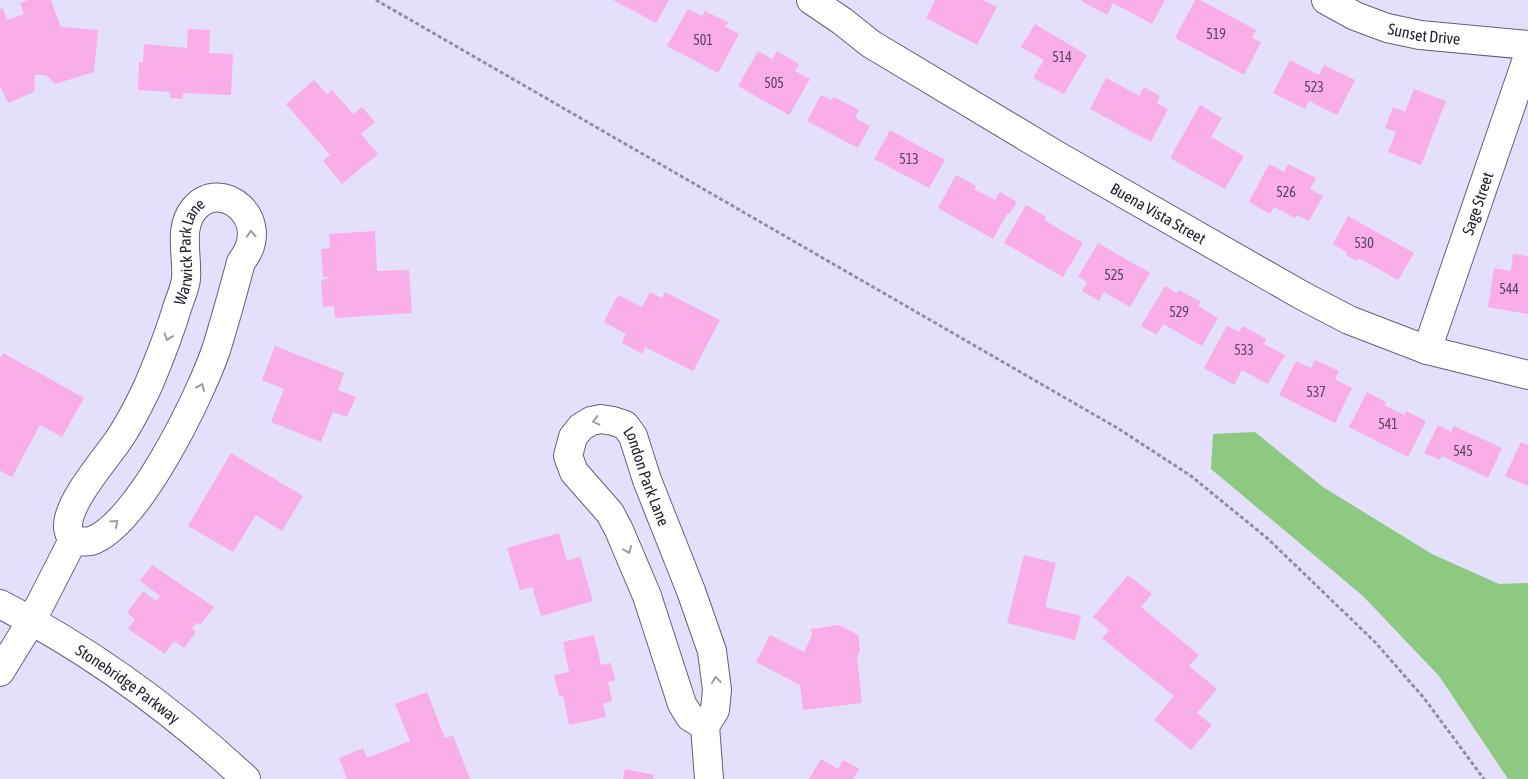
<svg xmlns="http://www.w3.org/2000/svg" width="1528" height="779" font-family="'Asap Condensed',sans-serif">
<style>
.forest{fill:#8dc981}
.building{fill:#f9ade9}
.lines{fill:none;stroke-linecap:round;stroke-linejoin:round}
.minor-casing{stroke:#64607c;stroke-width:30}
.path{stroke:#918ea3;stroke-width:3;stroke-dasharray:4 2.5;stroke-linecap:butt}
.minor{stroke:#fff;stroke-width:28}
.oneway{stroke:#9c9ca1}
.labels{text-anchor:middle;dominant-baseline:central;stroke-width:4;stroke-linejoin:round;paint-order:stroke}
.number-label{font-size:14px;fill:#59455d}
.street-label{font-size:16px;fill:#24222e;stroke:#f1effd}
</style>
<rect width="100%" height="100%" fill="#e4e0fb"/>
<!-- forest -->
<path class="forest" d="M 1255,432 L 1323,487 L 1432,554 L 1499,584 L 1528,583 L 1528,779 L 1508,779 L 1439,676 L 1363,596 L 1211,469 L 1213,434 Z"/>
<!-- building -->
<path class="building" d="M 28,0 L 51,0 L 61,27 L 98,30 L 94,72 L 55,84 L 46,75 L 35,75 L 34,92 L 8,103 L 0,86 L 0,9 L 3,8 L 7,20 L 24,14 L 20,3 Z
M 613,0 L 669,0 L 656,23 Z
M 935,0 L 983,0 L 997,7 L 977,45 L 926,18 Z
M 1082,0 L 1165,0 L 1152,24 L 1113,3 L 1107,15 L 1081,1 Z
M 1195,0 L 1200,0 L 1256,30 L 1252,38 L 1261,42 L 1244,75 L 1175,38 Z
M 688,9 L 702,16 L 705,11 L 729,23 L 724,26 L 739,34 L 718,73 L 667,46 Z
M 1035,24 L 1087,55 L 1064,94 L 1033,78 L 1044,60 L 1021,47 Z
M 188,29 L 210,30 L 209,53 L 233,54 L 231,95 L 183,93 L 182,99 L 170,98 L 170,92 L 138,90 L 139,62 L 143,62 L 144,44 L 187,48 Z
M 758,51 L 772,59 L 777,51 L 799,64 L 795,71 L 810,79 L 789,115 L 738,86 Z
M 1290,60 L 1319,75 L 1324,65 L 1355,80 L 1337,115 L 1309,101 L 1305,109 L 1273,93 Z
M 1106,78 L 1139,96 L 1144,87 L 1160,96 L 1157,103 L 1168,109 L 1151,142 L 1090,109 Z
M 314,80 L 327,94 L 332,90 L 353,114 L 362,107 L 375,122 L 361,134 L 378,154 L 342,184 L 323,161 L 330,155 L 286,104 Z
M 1414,89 L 1446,101 L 1421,165 L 1388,152 L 1396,132 L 1385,128 L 1393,107 L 1405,112 Z
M 821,95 L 831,100 L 834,97 L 859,110 L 855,118 L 870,126 L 858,148 L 807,121 Z
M 1200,105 L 1222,118 L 1211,137 L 1244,156 L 1225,189 L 1170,158 Z
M 890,130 L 945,160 L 929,188 L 874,159 Z
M 1269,164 L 1284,172 L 1288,164 L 1316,178 L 1310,189 L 1323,196 L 1309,221 L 1297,215 L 1295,218 L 1274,207 L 1270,214 L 1249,202 Z
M 956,175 L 976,186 L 974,189 L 995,200 L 1000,192 L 1017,202 L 1010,213 L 1007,214 L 993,239 L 938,208 Z
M 1026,205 L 1046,217 L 1044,220 L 1083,243 L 1063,277 L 1004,243 Z
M 1348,216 L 1414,253 L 1398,280 L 1359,258 L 1357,261 L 1346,255 L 1347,252 L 1333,244 Z
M 375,231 L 377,271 L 409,270 L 412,313 L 335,318 L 334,306 L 323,307 L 321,280 L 327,279 L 328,277 L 323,277 L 321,249 L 330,248 L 329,234 Z
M 1098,243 L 1150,273 L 1130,307 L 1104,292 L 1099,301 L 1082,291 L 1087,282 L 1078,277 Z
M 1513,254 L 1528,256 L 1528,314 L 1488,307 L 1494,268 L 1511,271 Z
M 1165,286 L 1177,293 L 1179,290 L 1201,302 L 1198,306 L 1218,318 L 1202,346 L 1163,324 L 1157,335 L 1141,326 Z
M 650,292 L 662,298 L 665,292 L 720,320 L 693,371 L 645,347 L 642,354 L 622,343 L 626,334 L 604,322 L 618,295 L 642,307 Z
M 1227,326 L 1239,332 L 1243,326 L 1266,339 L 1264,344 L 1285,355 L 1268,384 L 1242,370 L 1234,385 L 1204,368 Z
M 275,346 L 344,373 L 338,390 L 356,397 L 347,417 L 333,412 L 321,442 L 271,422 L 284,389 L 262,380 Z
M 3,353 L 84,398 L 62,437 L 40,425 L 12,477 L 0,471 L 0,358 Z
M 1315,360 L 1339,371 L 1335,379 L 1352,388 L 1335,423 L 1279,395 L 1296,361 L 1311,368 Z
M 1367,392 L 1386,402 L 1384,405 L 1404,415 L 1406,411 L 1426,421 L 1408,457 L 1349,427 Z
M 1438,425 L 1451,432 L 1454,426 L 1502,448 L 1488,478 L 1442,456 L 1440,460 L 1424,453 Z
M 1521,442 L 1528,445 L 1528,486 L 1505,476 Z
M 231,453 L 303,496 L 282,531 L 256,515 L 233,552 L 188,526 Z
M 559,533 L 567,561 L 580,557 L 593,601 L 541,616 L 532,587 L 520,590 L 507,548 Z
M 1024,555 L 1056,563 L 1045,607 L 1081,616 L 1075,640 L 1007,623 Z
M 152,565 L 214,607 L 201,624 L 196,623 L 192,628 L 196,632 L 184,648 L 174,641 L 165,654 L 128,629 L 135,619 L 127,613 L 143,591 L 156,601 L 160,596 L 140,581 Z
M 1128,575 L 1152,594 L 1141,607 L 1199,655 L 1189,666 L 1217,689 L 1197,713 L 1212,725 L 1191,750 L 1154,720 L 1174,696 L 1102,638 L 1109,630 L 1093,617 Z
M 839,625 L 858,635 L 860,651 L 857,657 L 862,703 L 803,710 L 800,685 L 756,662 L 770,635 L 804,652 L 812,635 L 811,629 Z
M 594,635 L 601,665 L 611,663 L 615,680 L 608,682 L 612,701 L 603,704 L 606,717 L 569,725 L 563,695 L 559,696 L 554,675 L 569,672 L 563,642 Z
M 427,692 L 445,738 L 453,735 L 470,779 L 347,779 L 339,758 L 363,748 L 367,758 L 410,741 L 395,704 Z
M 821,759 L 838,769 L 843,760 L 859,769 L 853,779 L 809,779 Z
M 625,769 L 654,775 L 653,779 L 623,779 Z"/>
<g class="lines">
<defs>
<g id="minor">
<path id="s1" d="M 811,0 L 842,21 L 871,44 L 1058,156 L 1303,296 L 1349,320 L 1427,350 L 1528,375"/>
<path id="s2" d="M 1326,0 L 1355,16 L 1387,28 L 1420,35 L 1528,45"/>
<path id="s3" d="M 1427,350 L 1528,56"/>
<path id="s4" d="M 0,604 C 90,650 172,710 246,779"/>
<path id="s5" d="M 0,672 L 32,620 L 72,542 C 71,537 68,531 68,527 C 67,503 103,462 117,442 C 129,425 139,405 148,386 C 159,360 169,335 177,308 C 180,299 185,288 186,279 C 188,257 178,228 194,209 C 221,176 275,220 241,262 C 233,292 225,321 216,350 C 200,396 138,525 91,541 C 85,542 78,541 72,542"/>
<path id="s6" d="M 705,726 L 690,717 L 682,704 L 647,596 L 619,530 L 610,513 L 574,472 L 568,456 L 573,437 L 581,427 L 591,421 L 601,419 L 613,421 L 625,425 L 633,436 L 647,480 L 691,591 L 712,651 L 717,690 L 715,710 L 705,726 L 709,779"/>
</g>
</defs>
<!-- minor casing -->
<use href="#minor" class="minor-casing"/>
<!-- path -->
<path class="path" d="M 376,0 L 1119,429 L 1191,476 L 1267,538 L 1375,642 L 1424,698 L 1484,779"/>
<!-- minor -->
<use href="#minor" class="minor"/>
</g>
<!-- one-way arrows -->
<defs><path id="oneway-chevron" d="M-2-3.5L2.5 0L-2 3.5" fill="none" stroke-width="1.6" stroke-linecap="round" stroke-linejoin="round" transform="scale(1.25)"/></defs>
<g class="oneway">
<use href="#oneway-chevron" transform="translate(251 234) rotate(-93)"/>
<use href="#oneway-chevron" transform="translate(168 337) rotate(109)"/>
<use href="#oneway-chevron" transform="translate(201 387) rotate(-67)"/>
<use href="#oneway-chevron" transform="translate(596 421) rotate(167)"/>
<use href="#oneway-chevron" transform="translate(115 523) rotate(-42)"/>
<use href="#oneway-chevron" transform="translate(628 550) rotate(67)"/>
<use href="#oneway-chevron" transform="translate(716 680) rotate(-96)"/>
</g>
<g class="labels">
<!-- number labels -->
<g class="number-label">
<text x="1216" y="34">519</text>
<text x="703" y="40">501</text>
<text x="1062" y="57">514</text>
<text x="774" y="83">505</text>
<text x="1314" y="87">523</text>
<text x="909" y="159">513</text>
<text x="1286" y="192">526</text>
<text x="1364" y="243">530</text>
<text x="1114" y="275">525</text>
<text x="1509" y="289">544</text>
<text x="1179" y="312">529</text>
<text x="1244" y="350">533</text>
<text x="1316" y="392">537</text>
<text x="1388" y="424">541</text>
<text x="1463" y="451">545</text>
</g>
<!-- street labels -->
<g class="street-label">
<text stroke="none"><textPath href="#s2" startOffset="105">Sunset Drive</textPath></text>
<text stroke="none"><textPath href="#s3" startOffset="155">Sage Street</textPath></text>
<text stroke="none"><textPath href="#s1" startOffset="408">Buena Vista Street</textPath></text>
<text stroke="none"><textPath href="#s5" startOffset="470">Warwick Park Lane</textPath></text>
<text stroke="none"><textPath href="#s6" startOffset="444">London Park Lane</textPath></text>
<text stroke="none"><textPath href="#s4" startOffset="151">Stonebridge Parkway</textPath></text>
</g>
</g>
</svg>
